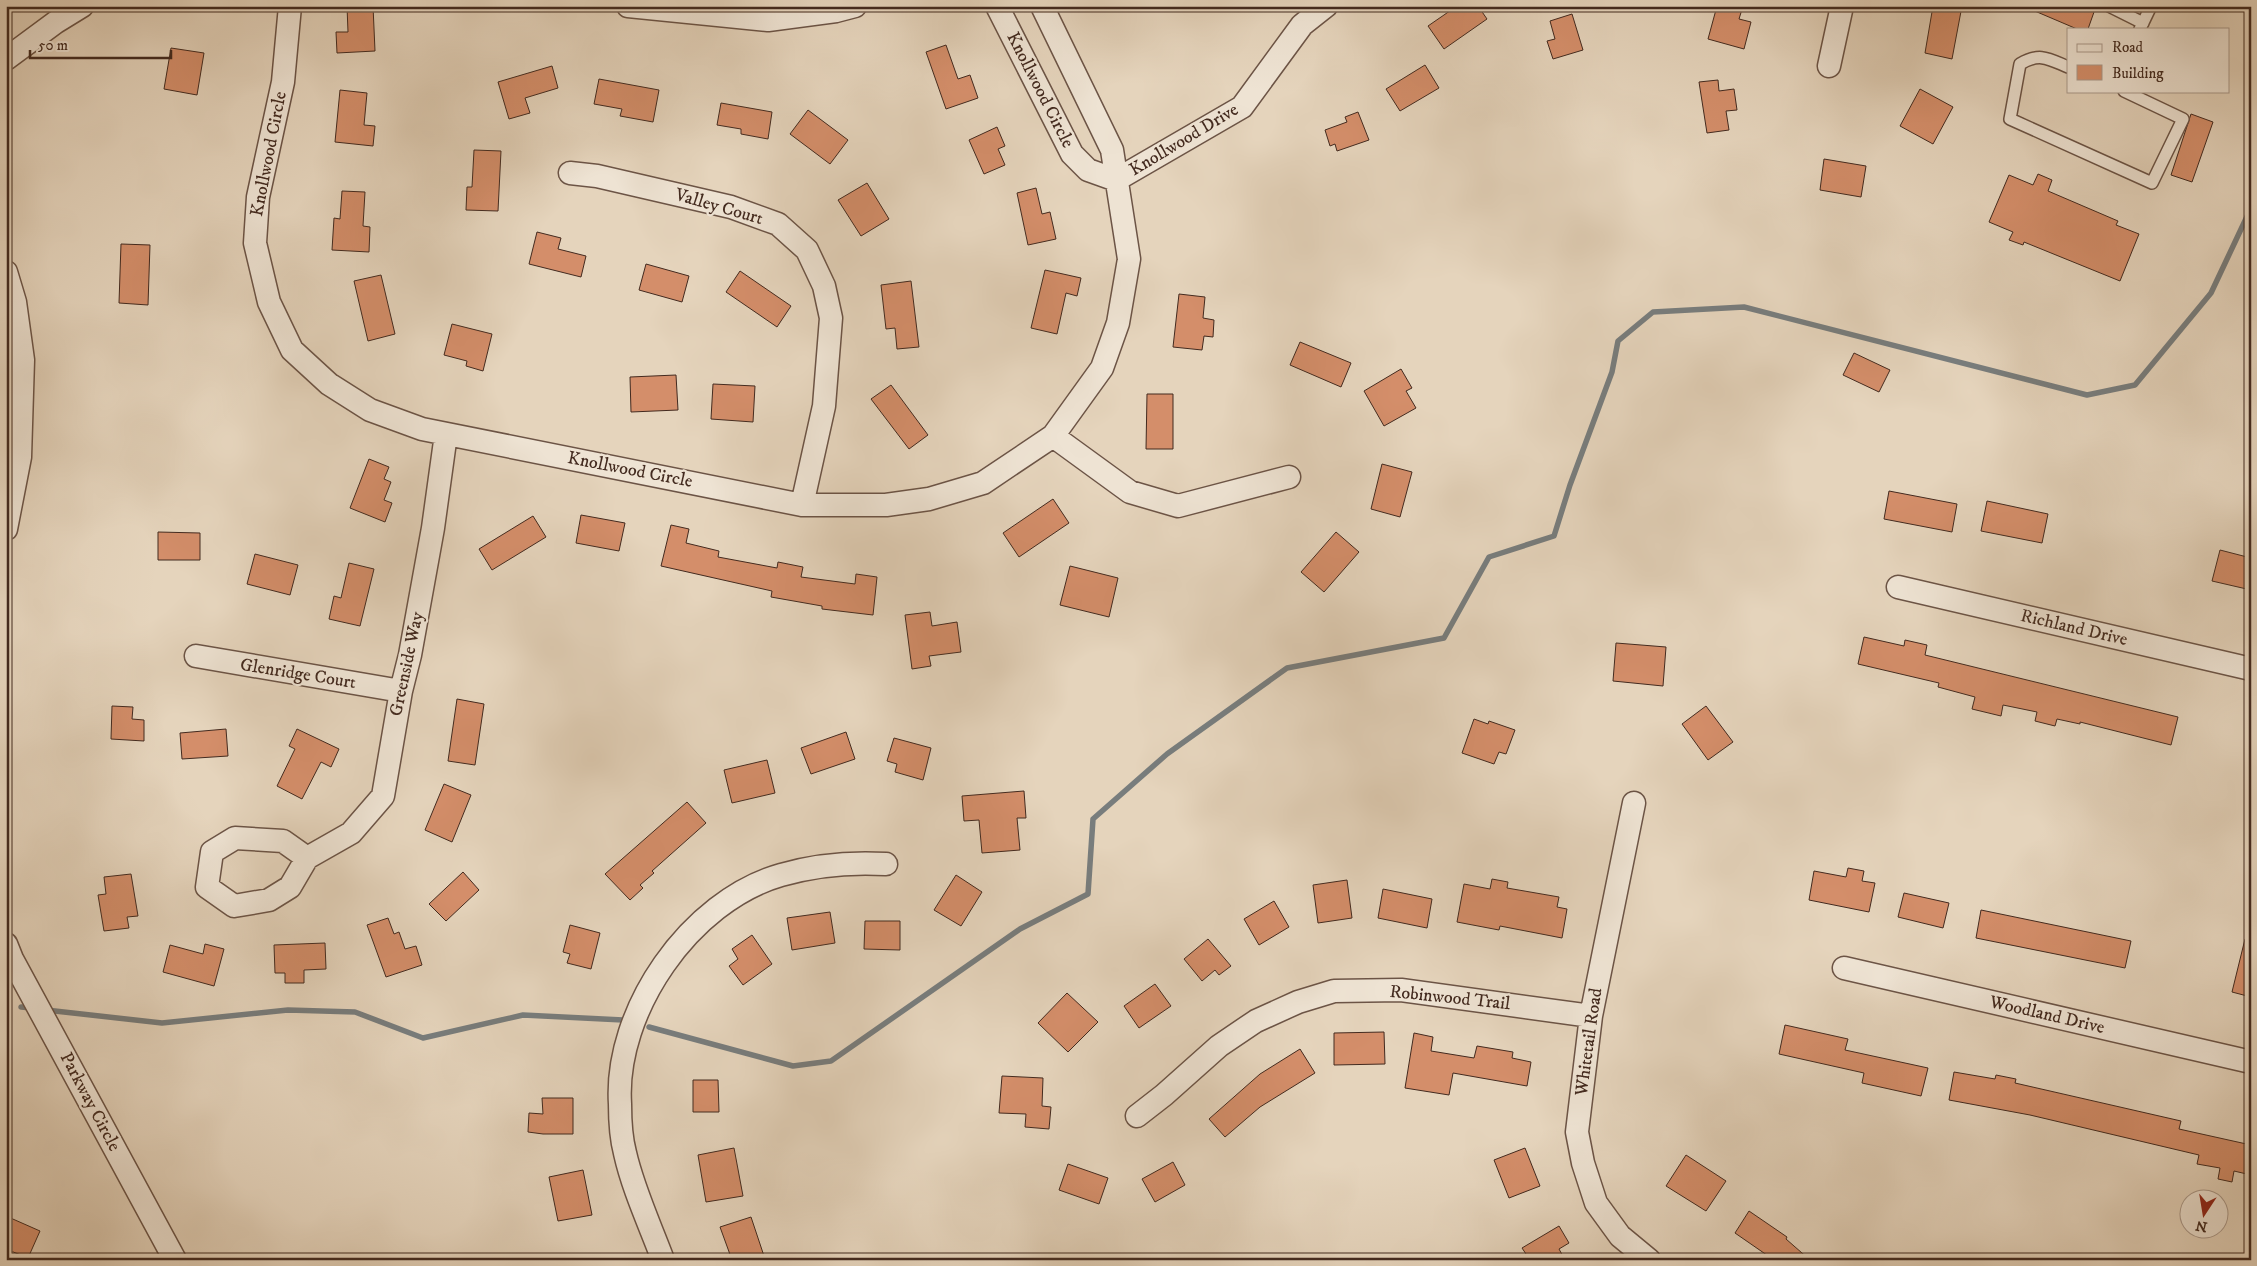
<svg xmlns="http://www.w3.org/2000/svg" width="2257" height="1266" font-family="'IM FELL DW Pica',serif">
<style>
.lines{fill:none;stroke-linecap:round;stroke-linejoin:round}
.stream{stroke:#787d7d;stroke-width:5.5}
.building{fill:#d48e6a;stroke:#432a1f}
.lane-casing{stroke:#6c5446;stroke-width:14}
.street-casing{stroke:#6c5446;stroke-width:25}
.lane{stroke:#eee3d3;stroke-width:11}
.street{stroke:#eee3d3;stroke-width:22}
.labels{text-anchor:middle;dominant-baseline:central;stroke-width:4.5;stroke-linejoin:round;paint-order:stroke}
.street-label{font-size:18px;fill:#432a1f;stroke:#eee3d3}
</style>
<rect width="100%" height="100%" fill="#e5d4bc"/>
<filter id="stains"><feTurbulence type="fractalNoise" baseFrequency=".004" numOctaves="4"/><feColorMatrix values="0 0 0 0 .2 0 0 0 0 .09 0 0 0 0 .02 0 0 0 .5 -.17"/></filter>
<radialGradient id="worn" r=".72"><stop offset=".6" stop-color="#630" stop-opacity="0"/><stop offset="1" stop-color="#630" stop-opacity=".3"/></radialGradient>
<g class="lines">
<!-- stream -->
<path class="stream" d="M 21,1007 L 32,1008
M 46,1010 L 162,1023 L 288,1010 L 355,1012 L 423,1038 L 523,1015 L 623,1020
M 649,1027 L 793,1066 L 831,1061 L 1020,929 L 1088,894 L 1093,819 L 1167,754 L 1287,668 L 1444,638 L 1489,557 L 1554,536 L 1570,485 L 1612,372 L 1618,341 L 1653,312 L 1744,307 L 2087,395 L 2135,385 L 2211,293 L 2251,208"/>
</g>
<!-- building -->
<path class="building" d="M 347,6 L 373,6 L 375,51 L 337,53 L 336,32 L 348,32 Z
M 1457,6 L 1478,6 L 1487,19 L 1444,49 L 1428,26 Z
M 1717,6 L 1743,6 L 1739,19 L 1751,22 L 1744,49 L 1708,39 Z
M 1933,6 L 1962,6 L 1952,59 L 1925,53 Z
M 2023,6 L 2080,6 L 2094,12 L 2088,29 L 2077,29 Z
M 1572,14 L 1583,50 L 1553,59 L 1547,41 L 1555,39 L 1550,21 Z
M 946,45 L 958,79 L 970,75 L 978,98 L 946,109 L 926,52 Z
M 171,48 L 204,53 L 197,95 L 164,89 Z
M 1425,65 L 1439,88 L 1400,111 L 1386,89 Z
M 552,66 L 558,88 L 525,98 L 530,113 L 509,119 L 498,82 Z
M 599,79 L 659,90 L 653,122 L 620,116 L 622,109 L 594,104 Z
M 1718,80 L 1719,91 L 1734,89 L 1737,110 L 1726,111 L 1729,130 L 1707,133 L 1699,82 Z
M 1920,89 L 1953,107 L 1933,144 L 1900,126 Z
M 340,90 L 367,93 L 364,125 L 375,126 L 373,146 L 335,142 Z
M 721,103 L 772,112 L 768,139 L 741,134 L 741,129 L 717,125 Z
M 808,110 L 848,140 L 830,164 L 790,134 Z
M 1358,112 L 1369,140 L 1337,151 L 1335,144 L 1330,146 L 1325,130 L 1347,122 L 1345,117 Z
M 2191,114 L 2213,122 L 2192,182 L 2171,175 Z
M 997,127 L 1005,146 L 998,149 L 1005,165 L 984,174 L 969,140 Z
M 474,150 L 501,151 L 498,211 L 466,210 L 467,187 L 472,187 Z
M 1824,159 L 1866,166 L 1861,197 L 1820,190 Z
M 2038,174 L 2052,180 L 2048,191 L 2118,221 L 2116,225 L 2139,234 L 2120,281 L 2024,242 L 2023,245 L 2009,240 L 2013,232 L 1989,222 L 2009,175 L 2033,185 Z
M 867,183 L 889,219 L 861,236 L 838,200 Z
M 1036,188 L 1042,214 L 1050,212 L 1056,239 L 1028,245 L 1017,193 Z
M 342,191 L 365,192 L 363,226 L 370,227 L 369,252 L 332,250 L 334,218 L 340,219 Z
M 537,232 L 561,238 L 558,249 L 586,256 L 581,277 L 529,264 Z
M 121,244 L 150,245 L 148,305 L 119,303 Z
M 646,264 L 689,276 L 682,302 L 639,290 Z
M 1045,270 L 1081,278 L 1077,296 L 1066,293 L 1057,334 L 1031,328 Z
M 740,271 L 791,306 L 777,327 L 726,292 Z
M 381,275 L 395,334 L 368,341 L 354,281 Z
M 911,281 L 919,347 L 897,349 L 895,328 L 886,329 L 881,285 Z
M 1179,294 L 1205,297 L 1203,318 L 1214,320 L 1213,337 L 1204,336 L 1202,350 L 1173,347 Z
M 452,324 L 492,334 L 483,371 L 466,366 L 467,361 L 444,355 Z
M 1300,342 L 1351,363 L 1341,387 L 1290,365 Z
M 1854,353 L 1890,370 L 1879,392 L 1843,375 Z
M 1401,369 L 1412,388 L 1406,391 L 1416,408 L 1384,426 L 1364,391 Z
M 676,375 L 678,410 L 631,412 L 630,377 Z
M 713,384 L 755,386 L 753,422 L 711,419 Z
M 891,385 L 928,435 L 909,449 L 871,399 Z
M 1147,394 L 1173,394 L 1173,449 L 1146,449 Z
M 369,459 L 389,467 L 384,479 L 391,482 L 384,500 L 392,503 L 385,522 L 350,508 Z
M 1382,464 L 1412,472 L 1400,517 L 1371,509 Z
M 1889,491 L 1957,504 L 1952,532 L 1884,519 Z
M 1053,499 L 1069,523 L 1019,557 L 1003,533 Z
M 1987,501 L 2048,514 L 2042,543 L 1981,531 Z
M 581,515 L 625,523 L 619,551 L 576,543 Z
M 533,516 L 546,537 L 492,570 L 479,549 Z
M 671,525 L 689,529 L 686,543 L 719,551 L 718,557 L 777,568 L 778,562 L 803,567 L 801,577 L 855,584 L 856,574 L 877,577 L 873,615 L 822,609 L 822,606 L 771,597 L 772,591 L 661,566 Z
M 158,532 L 200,533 L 200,560 L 158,560 Z
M 1336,532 L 1359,552 L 1324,592 L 1301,572 Z
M 2220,550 L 2251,558 L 2251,590 L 2212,581 Z
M 255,554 L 298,565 L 290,595 L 247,584 Z
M 349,563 L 374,569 L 360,626 L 329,619 L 334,596 L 341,598 Z
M 1070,566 L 1118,578 L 1109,617 L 1060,605 Z
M 930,612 L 932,626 L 957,622 L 961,652 L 929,656 L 931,666 L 912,669 L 905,615 Z
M 1864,637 L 1904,646 L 1905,640 L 1927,645 L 1925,655 L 2178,717 L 2171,745 L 2080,722 L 2080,724 L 2057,719 L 2055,726 L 2035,721 L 2037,712 L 2003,705 L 2001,716 L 1972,709 L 1975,697 L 1938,687 L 1939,683 L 1858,664 Z
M 1616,643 L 1666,647 L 1663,686 L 1613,681 Z
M 457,699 L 484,704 L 475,765 L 448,761 Z
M 112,706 L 133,707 L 132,719 L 144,720 L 144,741 L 111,739 Z
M 1706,706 L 1733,742 L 1708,760 L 1682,724 Z
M 1474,719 L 1488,724 L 1489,721 L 1515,730 L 1506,754 L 1499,752 L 1494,764 L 1462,753 Z
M 226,729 L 228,756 L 182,759 L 180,733 Z
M 297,729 L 339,749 L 331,767 L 321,762 L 302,799 L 277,786 L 295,749 L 289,746 Z
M 846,732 L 855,759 L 811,774 L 801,748 Z
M 894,738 L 931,748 L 923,780 L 895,772 L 897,764 L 887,761 Z
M 767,760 L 775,793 L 732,803 L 724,770 Z
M 444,784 L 471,795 L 452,842 L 425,830 Z
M 1024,791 L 1026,818 L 1017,818 L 1020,850 L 982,853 L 979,820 L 964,821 L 962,796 Z
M 687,802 L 706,823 L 652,871 L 654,873 L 640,885 L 643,888 L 630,900 L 605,874 Z
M 1848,868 L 1864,871 L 1862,881 L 1875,883 L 1869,912 L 1809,900 L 1814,871 L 1846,877 Z
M 463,872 L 479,890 L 446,921 L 429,904 Z
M 131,874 L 138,916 L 127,917 L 129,928 L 104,931 L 98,895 L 106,894 L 104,877 Z
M 956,875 L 982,892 L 961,926 L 934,910 Z
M 1492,879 L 1508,882 L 1507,888 L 1559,897 L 1557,907 L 1567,909 L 1562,938 L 1500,926 L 1499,930 L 1457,922 L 1464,884 L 1490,889 Z
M 1347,880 L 1352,918 L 1318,923 L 1313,885 Z
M 1383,889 L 1432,899 L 1427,928 L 1378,918 Z
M 1904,893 L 1949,903 L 1943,928 L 1898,917 Z
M 1274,901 L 1289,927 L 1259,945 L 1244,919 Z
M 1981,910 L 2131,941 L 2125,968 L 1976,938 Z
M 830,912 L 835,943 L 792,950 L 787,918 Z
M 388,918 L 394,934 L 399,932 L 405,949 L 416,946 L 422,965 L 386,977 L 367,925 Z
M 865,921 L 900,921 L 900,950 L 864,949 Z
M 570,925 L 600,933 L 591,969 L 567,963 L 570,954 L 563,952 Z
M 752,935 L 772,964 L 743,985 L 729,966 L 738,959 L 732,949 Z
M 1208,939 L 1231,966 L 1219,975 L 1215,970 L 1202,981 L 1184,959 Z
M 2245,939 L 2251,940 L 2251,997 L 2232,992 Z
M 325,943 L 326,969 L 304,970 L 304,983 L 285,983 L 285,973 L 275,973 L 274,945 Z
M 205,944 L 224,949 L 214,986 L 163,972 L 170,945 L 203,954 Z
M 1155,984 L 1171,1006 L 1139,1028 L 1124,1006 Z
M 1067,993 L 1098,1022 L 1068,1052 L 1038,1023 Z
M 1785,1025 L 1848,1039 L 1845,1050 L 1928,1068 L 1921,1096 L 1862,1083 L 1864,1073 L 1779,1054 Z
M 1384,1032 L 1385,1064 L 1334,1065 L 1334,1033 Z
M 1414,1033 L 1433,1037 L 1431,1051 L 1474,1058 L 1477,1046 L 1513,1052 L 1512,1058 L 1531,1062 L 1527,1086 L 1453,1073 L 1449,1095 L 1405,1088 Z
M 1300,1049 L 1315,1073 L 1260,1107 L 1225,1137 L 1209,1119 L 1260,1074 Z
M 1954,1072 L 1995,1079 L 1996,1075 L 2016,1079 L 2015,1083 L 2181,1121 L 2179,1129 L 2251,1145 L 2251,1175 L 2234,1171 L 2232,1182 L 2218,1179 L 2220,1168 L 2197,1164 L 2199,1155 L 2030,1115 L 1949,1100 Z
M 1002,1076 L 1043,1078 L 1042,1106 L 1051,1107 L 1049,1129 L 1025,1127 L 1026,1114 L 999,1113 Z
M 693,1080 L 718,1080 L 719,1112 L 693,1112 Z
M 542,1098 L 573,1098 L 573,1134 L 543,1134 L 528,1132 L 529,1113 L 543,1114 Z
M 734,1148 L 743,1196 L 706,1202 L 698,1155 Z
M 1525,1148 L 1540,1186 L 1509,1198 L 1494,1160 Z
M 1686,1155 L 1726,1181 L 1706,1211 L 1666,1186 Z
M 1173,1162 L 1185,1185 L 1155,1202 L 1142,1179 Z
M 1068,1164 L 1108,1178 L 1099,1204 L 1059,1190 Z
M 583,1170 L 592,1215 L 558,1221 L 549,1177 Z
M 1749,1211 L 1787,1237 L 1786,1239 L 1810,1260 L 1774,1260 L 1735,1233 Z
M 6,1216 L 40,1231 L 28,1258 L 6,1249 Z
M 751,1217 L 764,1256 L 753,1260 L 732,1260 L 720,1227 Z
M 1559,1226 L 1569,1243 L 1559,1249 L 1565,1260 L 1530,1260 L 1522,1248 Z"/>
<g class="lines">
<defs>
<path id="lane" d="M 2109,6 L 2143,23
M 2140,29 L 2151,6
M 2068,67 C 2049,59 2040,52 2020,64 L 2010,119 L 2152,183 L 2183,119 L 2124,91"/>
<path id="street" d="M 290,6 L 283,82 L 258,197 L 255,243 L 269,302 L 292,350 L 329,384 L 370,410 L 422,429 L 802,505 L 886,505 L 929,499 L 983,483 L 1053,436 L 1102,368 L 1118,323 L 1129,259 L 1112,150 L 1042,6
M 628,6 L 768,20 L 836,11 L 855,6
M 997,6 L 1072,154 L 1088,170 L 1116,180
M 6,59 L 56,22 L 82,6
M 1829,66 L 1842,6
M 570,173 L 597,176 L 731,207 L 778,224 L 807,250 L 824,286 L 831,318 L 824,406 L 802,505
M 1116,180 L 1242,107 L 1302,25 L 1326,6
M 6,272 L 15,302 L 23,360 L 20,457 L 6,529
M 1053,436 L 1130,492 L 1178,506 L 1289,477
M 1898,587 L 2251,669
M 196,656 L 401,691
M 1634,803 L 1591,1016 L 1577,1132 L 1583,1163 L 1596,1203 L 1620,1236 L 1649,1260
M 235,838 L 283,841 L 307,858 L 290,887 L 269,900 L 234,906 L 207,887 L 212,852 Z
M 307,858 L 351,833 L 383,796 L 401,691 L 410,655 L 433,528 L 446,434
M 6,944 L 12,959 L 175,1260
M 1844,968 L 2251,1062
M 1137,1116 L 1164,1095 L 1219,1046 L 1256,1021 L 1298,1002 L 1334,991 L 1401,990 L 1591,1016
M 663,1260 C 650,1225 633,1189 625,1153 C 621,1138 620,1120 620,1104 C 614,1011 690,901 781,875 C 815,865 851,862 886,864"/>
</defs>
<!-- lane casing -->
<use href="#lane" class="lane-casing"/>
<!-- street casing -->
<use href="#street" class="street-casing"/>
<!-- lane -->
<use href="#lane" class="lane"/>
<!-- street -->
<use href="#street" class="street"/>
</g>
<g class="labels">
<!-- street labels -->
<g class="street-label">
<text transform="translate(1040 90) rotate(63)">Knollwood Circle</text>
<text transform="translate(1184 140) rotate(-31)">Knollwood Drive</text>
<text transform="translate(269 154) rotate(-79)">Knollwood Circle</text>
<text transform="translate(719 207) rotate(16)">Valley Court</text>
<text transform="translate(630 470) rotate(11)">Knollwood Circle</text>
<text transform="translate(2074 628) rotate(13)">Richland Drive</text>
<text transform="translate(407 664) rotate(-78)">Greenside Way</text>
<text transform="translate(298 674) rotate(9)">Glenridge Court</text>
<text transform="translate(1450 998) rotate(6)">Robinwood Trail</text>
<text transform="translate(2047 1015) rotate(13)">Woodland Drive</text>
<text transform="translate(1589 1042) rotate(-82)">Whitetail Road</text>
<text transform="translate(90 1102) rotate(62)">Parkway Circle</text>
</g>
</g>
<!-- margin -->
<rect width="2257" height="1266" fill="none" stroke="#e5d4bc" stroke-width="25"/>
<rect x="8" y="8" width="2242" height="1251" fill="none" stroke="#432a1f" stroke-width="2.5"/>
<rect x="12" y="12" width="2232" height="1241" fill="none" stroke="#432a1f"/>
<!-- legend -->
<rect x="2067" y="28" width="162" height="65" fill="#eee3d3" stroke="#aa998b"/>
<rect x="2077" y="44" width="25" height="8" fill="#eee3d3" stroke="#aa998b"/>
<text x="2112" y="52" font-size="15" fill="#432a1f">Road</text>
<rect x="2077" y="65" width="25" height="15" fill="#d48e6a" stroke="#aa998b"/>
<text x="2112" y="78" font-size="15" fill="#432a1f">Building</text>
<!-- north arrow -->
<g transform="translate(2204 1214) rotate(192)"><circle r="24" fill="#eee3d3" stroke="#aa998b"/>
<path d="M0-4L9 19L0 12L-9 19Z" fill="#8f2418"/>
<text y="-8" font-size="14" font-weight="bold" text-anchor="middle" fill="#432a1f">N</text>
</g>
<!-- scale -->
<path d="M30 50v8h141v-8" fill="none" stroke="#432a1f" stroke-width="2.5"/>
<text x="38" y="50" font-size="15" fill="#432a1f" stroke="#eee3d3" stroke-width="4" paint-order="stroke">50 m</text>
<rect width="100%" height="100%" filter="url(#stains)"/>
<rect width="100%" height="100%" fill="url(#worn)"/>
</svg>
